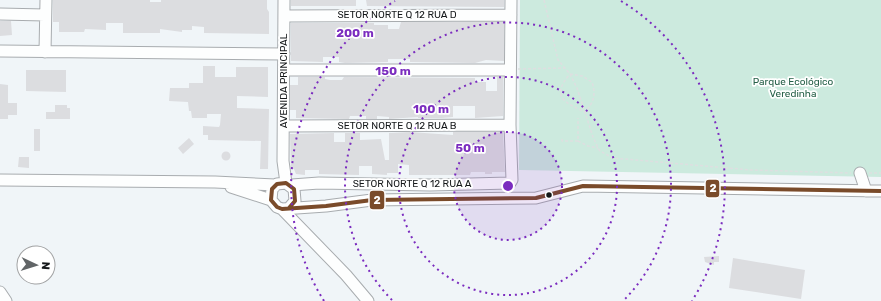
<svg xmlns="http://www.w3.org/2000/svg" width="881" height="301" font-family="Rubik,sans-serif">
<style>
.green{fill:#cceade}
.building{fill:#dcdde0}
.lines{fill:none;stroke-linecap:round;stroke-linejoin:round}
.minor-casing{stroke:#a8acaf;stroke-width:13}
.path{stroke:#dddfe0;stroke-width:1.5;stroke-dasharray:3 2;stroke-linecap:butt}
.minor{stroke:#fdfefe;stroke-width:11}
.bus-1-casing{stroke:#fff;stroke-width:7}
.bus-1{stroke:#7a4b2a;stroke-width:4}
.ring{fill:none;stroke:#7b2cbf;stroke-width:2;stroke-dasharray:2 4}
.bus-dot{fill:#141719;stroke:#fff;stroke-width:1.5}
.labels{text-anchor:middle;dominant-baseline:central;stroke-width:3.5;stroke-linejoin:round;paint-order:stroke}
.street-label{font-size:10px;fill:#141719;stroke:#fff}
.park-label{font-size:10px;fill:#266048;stroke:#fff}
.centre{fill:#7b2cbf;stroke:#fff;stroke-width:2}
.ring-label{font-size:12px;text-anchor:middle;font-weight:bold;fill:#7b2cbf;stroke:#fff;stroke-width:3.5;stroke-linejoin:round;paint-order:stroke}
.line-badge{stroke:#fff;stroke-width:1.5}
.badge-label{font-size:11px;text-anchor:middle;font-weight:bold;fill:#fff}
</style>
<rect width="100%" height="100%" fill="#f0f5f8"/>
<!-- green -->
<path class="green" d="M 520,0 L 881,0 L 881,177 L 519,170 Z"/>
<!-- building -->
<path class="building" d="M 53,0 L 150,0 L 150,2 L 161,2 L 161,0 L 267,0 L 267,9 L 269,12 L 269,34 L 204,33 L 204,27 L 192,26 L 192,30 L 182,30 L 182,32 L 160,29 L 160,33 L 123,33 L 123,23 L 106,23 L 106,30 L 85,29 L 84,32 L 59,32 L 59,22 L 53,22 Z
M 291,0 L 356,0 L 356,6 L 291,6 Z
M 366,0 L 504,0 L 504,7 L 367,6 Z
M 0,21 L 11,21 L 12,35 L 0,36 Z
M 401,22 L 504,22 L 504,61 L 486,60 L 475,63 L 410,62 L 410,59 L 388,59 L 388,62 L 345,63 L 339,62 L 339,57 L 323,57 L 323,62 L 291,61 L 291,23 L 374,23 L 374,25 L 388,25 L 388,29 L 399,29 Z
M 203,66 L 215,66 L 215,77 L 236,77 L 236,67 L 268,67 L 268,97 L 237,96 L 237,108 L 269,109 L 268,169 L 260,169 L 261,141 L 208,140 L 208,135 L 203,135 L 203,126 L 219,127 L 220,125 L 221,114 L 207,114 L 207,118 L 192,118 L 191,111 L 189,111 L 188,102 L 169,101 L 170,88 L 189,88 L 189,83 L 203,83 Z
M 26,70 L 66,70 L 66,92 L 26,91 Z
M 298,77 L 325,77 L 325,79 L 330,80 L 342,80 L 344,77 L 475,78 L 475,82 L 486,82 L 486,91 L 497,91 L 497,77 L 503,77 L 503,116 L 475,118 L 475,106 L 453,106 L 453,117 L 442,118 L 418,118 L 418,117 L 389,119 L 389,117 L 377,116 L 377,119 L 366,119 L 366,116 L 350,116 L 349,119 L 296,118 L 296,110 L 290,110 L 290,85 L 298,85 Z
M 0,84 L 8,85 L 8,103 L 17,103 L 17,115 L 8,115 L 8,119 L 0,119 Z
M 55,105 L 67,105 L 67,108 L 70,108 L 70,119 L 46,119 L 46,112 L 55,112 Z
M 34,129 L 40,129 L 40,151 L 34,151 Z
M 410,132 L 453,135 L 453,132 L 503,132 L 505,172 L 492,172 L 492,174 L 485,174 L 485,172 L 471,172 L 470,175 L 409,175 L 409,165 L 398,164 L 398,173 L 387,173 L 387,175 L 372,174 L 372,166 L 359,166 L 359,175 L 319,174 L 319,170 L 305,170 L 305,175 L 296,174 L 294,169 L 291,169 L 290,134 L 334,133 L 334,142 L 345,142 L 345,133 L 360,133 L 360,140 L 381,139 L 385,160 L 389,160 L 389,133 Z
M 189,138 L 194,144 L 183,154 L 178,148 Z
M221.5 156a4.5 4.5 0 1 1 9 0a4.5 4.5 0 1 1-9 0Z
M 19,157 L 29,157 L 29,168 L 18,167 Z
M 719,256 L 719,262 L 714,262 L 714,265 L 705,262 L 704,257 Z
M 733,258 L 805,270 L 801,299 L 729,288 Z"/>
<g class="lines">
<defs>
<path id="minor" d="M 284,0 L 283,161 L 286,183
M 0,14 L 45,15
M 284,16 L 511,15
M 0,51 L 284,54
M 45,52 L 46,0
M 284,70 L 510,70
M 284,126 L 510,125
M 860,173 L 866,191
M 0,180 L 215,182 L 275,185
M 292,185 L 319,183 L 430,185 L 510,183 L 512,180 L 510,125 L 511,0
M 231,187 L 271,200
M 289,208 L 295,201 L 294,189 L 286,183 L 277,184 L 272,189 L 271,200 L 277,207 L 282,209 L 326,206 L 372,200 L 536,198 L 583,186 L 881,191
M 282,209 L 346,275 L 368,301
M 0,292 L 6,301"/>
</defs>
<!-- minor casing -->
<use href="#minor" class="minor-casing"/>
<!-- path -->
<path class="path" d="M 544,0 L 558,60 L 570,74 L 577,88 L 593,137 L 598,148 L 600,151 L 613,158 L 751,170 L 851,173
M 518,69 L 565,68
M 570,74 L 582,76 L 592,82 C 596,95 594,102 585,112 C 563,102 551,96 570,74 Z
M 562,139 L 562,141 L 578,141 L 578,118
M 578,141 L 588,146 L 598,148
M 869,173 L 881,173"/>
<!-- minor -->
<use href="#minor" class="minor"/>
<defs>
<path id="bus-1" d="M 289,208 L 295,201 L 294,189 L 286,183 L 277,184 L 272,189 L 271,200 L 277,207 L 282,209 L 326,206 L 372,200 L 536,198 L 583,186 L 881,191"/>
</defs>
<!-- bus-1 casing -->
<use href="#bus-1" class="bus-1-casing"/>
<!-- bus-1 -->
<use href="#bus-1" class="bus-1"/>
</g>
<!-- distance rings -->
<circle cx="508" cy="186" r="54" fill="#7b2cbf" fill-opacity=".12"/>
<g class="ring">
<circle cx="508" cy="186" r="54"/>
<circle cx="508" cy="186" r="109"/>
<path d="M392 300A163 163 0 1 1 624 300"/>
<path d="M324 301A217 217 0 0 1 395 1M621 1A217 217 0 0 1 692 301"/>
</g>
<!-- markers -->
<circle class="bus-dot" cx="549" cy="195" r="3.5"/>
<g class="labels">
<!-- street labels -->
<g class="street-label">
<text x="397" y="15">SETOR NORTE Q 12 RUA D</text>
<text transform="translate(284 81) rotate(-90)">AVENIDA PRINCIPAL</text>
<text x="397" y="126">SETOR NORTE Q 12 RUA B</text>
<text x="412" y="184">SETOR NORTE Q 12 RUA A</text>
</g>
<!-- park labels -->
<g class="park-label">
<text x="793" y="82">Parque Ecológico<tspan x="793" dy="12">Veredinha</tspan></text>
</g>
</g>
<circle cx="508" cy="186" r="6" class="centre"/>
<g class="ring-label">
<text x="355" y="37">200 m</text>
<text x="393" y="75">150 m</text>
<text x="431" y="113">100 m</text>
<text x="470" y="152">50 m</text>
</g>
<g class="line-badge">
<rect x="705" y="179" width="15" height="19" rx="4" fill="#7a4b2a"/>
<rect x="369" y="190" width="16" height="20" rx="4" fill="#7a4b2a"/>
</g>
<g class="badge-label">
<text x="713" y="192">2</text>
<text x="377" y="204">2</text>
</g>
<!-- north arrow -->
<g transform="translate(36 265) rotate(94)"><circle r="19" fill="#ffffff" stroke="#a1a2a3"/>
<path d="M0-3L7 15L0 10L-7 15Z" fill="#616567"/>
<text y="-6" font-size="11" font-weight="bold" text-anchor="middle" fill="#141719">N</text>
</g>
</svg>
